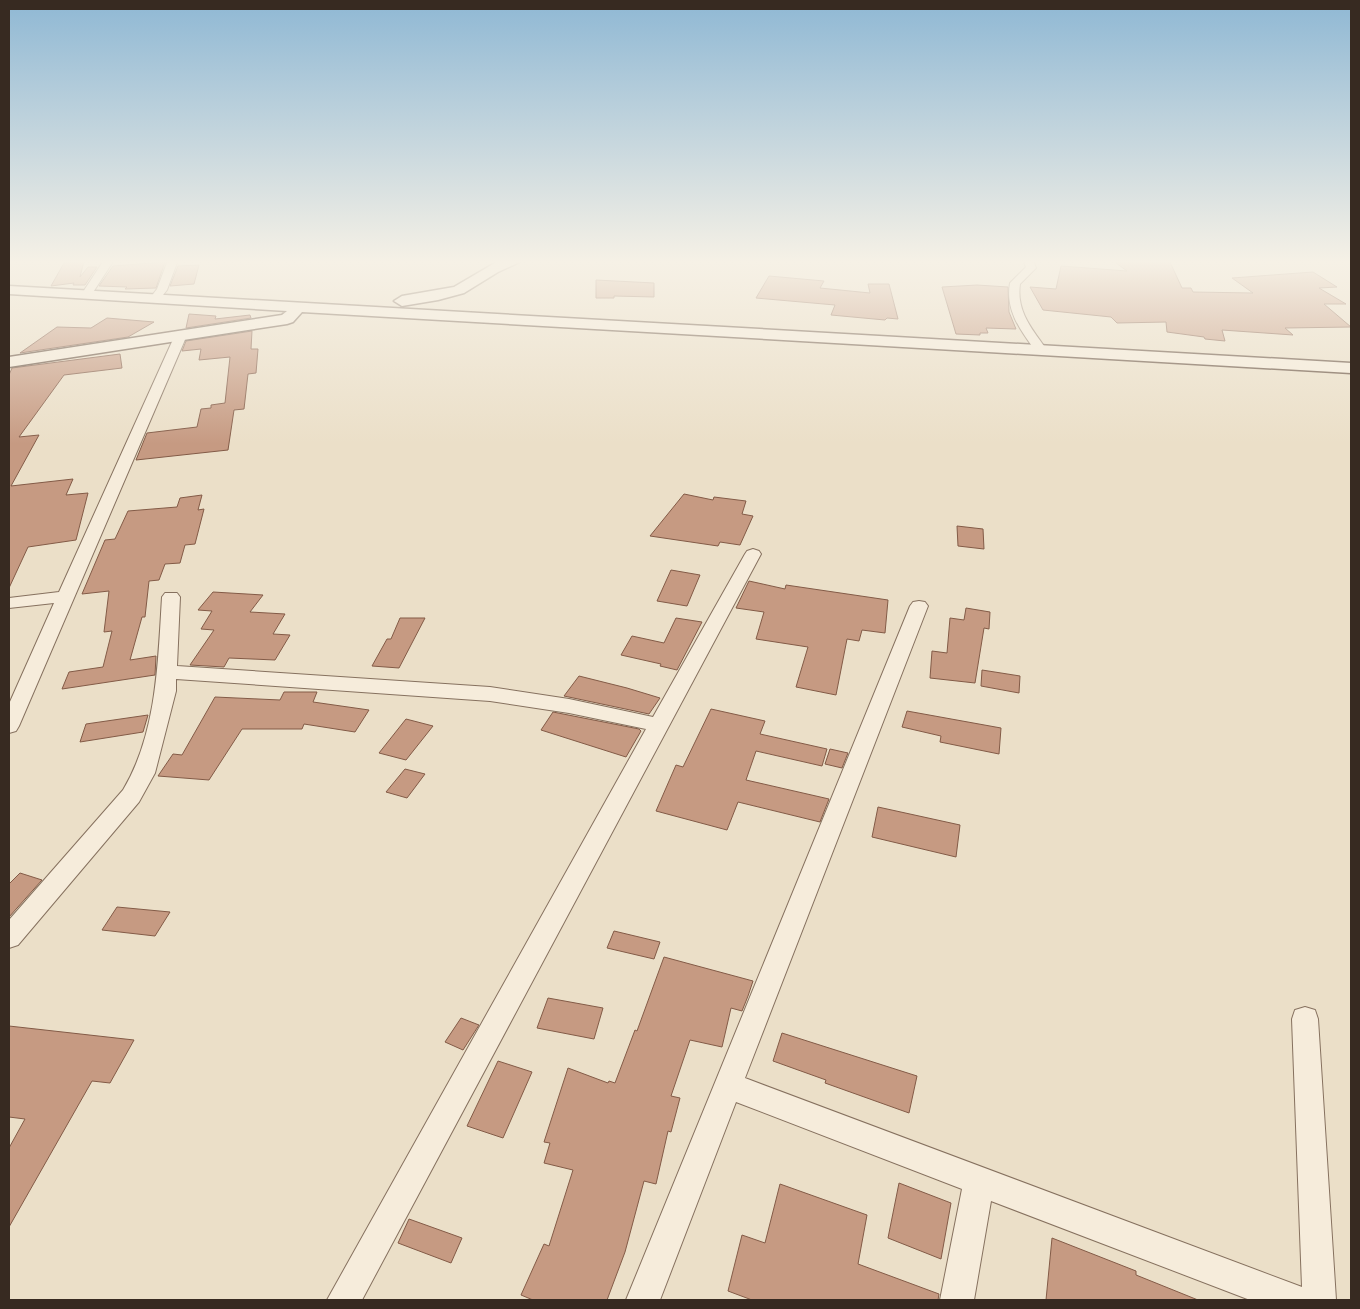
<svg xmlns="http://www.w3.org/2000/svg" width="1360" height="1309" font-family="Georgia,serif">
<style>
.building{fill:#c69a82;stroke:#835b47}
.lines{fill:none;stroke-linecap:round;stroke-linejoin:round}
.street-casing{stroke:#86715f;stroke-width:2}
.secondary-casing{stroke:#685242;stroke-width:3}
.street{fill:#f6ecdb;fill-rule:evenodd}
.secondary{fill:#f6ecdb;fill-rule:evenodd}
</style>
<rect width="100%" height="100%" fill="#ebdfc8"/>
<!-- building -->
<path class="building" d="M 1112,260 L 1169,260 L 1182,288 L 1191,288 L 1193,292 L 1253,293 L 1232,278 L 1313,272 L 1337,287 L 1319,288 L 1346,304 L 1324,304 L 1351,327 L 1285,328 L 1293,335 L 1222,330 L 1225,341 L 1205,339 L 1204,337 L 1167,332 L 1166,322 L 1117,323 L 1111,317 L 1043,310 L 1030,287 L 1056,289 L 1061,266 L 1127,271 Z
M 84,261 L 80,277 L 88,267 L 97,267 L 85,285 L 73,285 L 74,283 L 51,286 L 64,263 Z
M 165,262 L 156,288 L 125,289 L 127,287 L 99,286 L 113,266 Z
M 199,265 L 194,284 L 170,286 L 178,266 Z
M 769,276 L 824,281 L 820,288 L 870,293 L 868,284 L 889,284 L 898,319 L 887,318 L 885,320 L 831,315 L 835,305 L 756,298 Z
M 596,280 L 654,283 L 654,297 L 614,296 L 614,298 L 596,298 Z
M 977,285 L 1008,287 L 1009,312 L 1016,329 L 986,328 L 988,333 L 980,333 L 980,335 L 956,334 L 942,287 Z
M 189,314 L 216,316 L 215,319 L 250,315 L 251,318 L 186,328 Z
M 107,318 L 154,322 L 128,337 L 20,353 L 57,327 L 91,328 Z
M 252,331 L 251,349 L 258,349 L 256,373 L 248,374 L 244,409 L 234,410 L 228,450 L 136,460 L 147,433 L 197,427 L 201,409 L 211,408 L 211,405 L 225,403 L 230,357 L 199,360 L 201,349 L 182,351 L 186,341 Z
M 120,354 L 122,368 L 64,375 L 19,437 L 39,435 L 11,486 L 73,479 L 66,495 L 88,493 L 76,540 L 28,547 L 9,588 L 9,375 L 12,368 Z
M 684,494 L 713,500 L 714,497 L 746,501 L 742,514 L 753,516 L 740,545 L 720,542 L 718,546 L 650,536 Z
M 202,495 L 198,510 L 204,509 L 195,544 L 185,545 L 180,563 L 165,564 L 159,580 L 149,581 L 145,617 L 142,617 L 130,660 L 156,656 L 155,675 L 62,689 L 69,672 L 103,667 L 112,631 L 104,632 L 109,591 L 82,594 L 105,540 L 115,539 L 128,511 L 177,507 L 180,498 Z
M 957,526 L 983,529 L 984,549 L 958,546 Z
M 671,570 L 700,575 L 687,606 L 657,601 Z
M 749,581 L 785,589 L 786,585 L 888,600 L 885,633 L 862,630 L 859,641 L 847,639 L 836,695 L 796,687 L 808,647 L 756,639 L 764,612 L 736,608 Z
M 213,592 L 263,595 L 250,612 L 285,614 L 273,634 L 290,635 L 275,660 L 229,658 L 224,667 L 190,665 L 214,630 L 201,629 L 212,611 L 198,610 Z
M 966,608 L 990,612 L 989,629 L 984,628 L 975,683 L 930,678 L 932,651 L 947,653 L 950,618 L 964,620 Z
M 400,618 L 425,618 L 399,668 L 372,666 L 387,639 L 391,639 Z
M 676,618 L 702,622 L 677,670 L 660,666 L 661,664 L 621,655 L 632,636 L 664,643 Z
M 982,670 L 1020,676 L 1019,693 L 981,686 Z
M 579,676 L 627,688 L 660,698 L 649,714 L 564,696 Z
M 284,692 L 317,692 L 313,702 L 369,710 L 355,732 L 304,724 L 302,729 L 242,729 L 209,780 L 158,776 L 173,754 L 182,755 L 215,697 L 280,700 Z
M 711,709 L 765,721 L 760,734 L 827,749 L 822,766 L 756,751 L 746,780 L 829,799 L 820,822 L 738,802 L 727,830 L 656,811 L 676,765 L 683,767 Z
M 907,711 L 1001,728 L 999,754 L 940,742 L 941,736 L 902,727 Z
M 553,712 L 639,729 L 641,731 L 626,757 L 541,730 Z
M 148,715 L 143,732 L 80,742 L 86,724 Z
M 406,719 L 433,726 L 406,760 L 379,753 Z
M 830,749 L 848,753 L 842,768 L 825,764 Z
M 405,769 L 425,774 L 407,798 L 386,792 Z
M 878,807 L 960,825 L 956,857 L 872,837 Z
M 20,873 L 42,880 L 9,917 L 9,884 Z
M 117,907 L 170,912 L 155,936 L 102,930 Z
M 614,931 L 660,942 L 654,959 L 607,948 Z
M 664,957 L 753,981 L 748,996 L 742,1011 L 731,1008 L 722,1047 L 690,1040 L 671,1096 L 680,1098 L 671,1132 L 668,1131 L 656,1184 L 644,1181 L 625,1252 L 607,1300 L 533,1300 L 521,1295 L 544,1244 L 549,1246 L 573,1170 L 544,1163 L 550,1143 L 544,1142 L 568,1068 L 608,1083 L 609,1081 L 615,1083 L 635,1030 L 637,1031 Z
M 548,998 L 603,1008 L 594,1039 L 537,1028 Z
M 461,1018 L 479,1025 L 463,1050 L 445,1042 Z
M 9,1026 L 134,1040 L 110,1083 L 92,1081 L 9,1227 L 9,1148 L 25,1119 L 9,1117 Z
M 782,1033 L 917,1076 L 909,1113 L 825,1083 L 826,1080 L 773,1061 Z
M 498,1061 L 532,1072 L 503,1138 L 467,1126 Z
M 899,1183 L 951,1203 L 941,1259 L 888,1238 Z
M 780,1184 L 867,1215 L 858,1264 L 939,1294 L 938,1300 L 752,1300 L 728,1291 L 742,1235 L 765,1243 Z
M 409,1219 L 462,1238 L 451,1263 L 398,1243 Z
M 1052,1238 L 1136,1271 L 1136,1275 L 1198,1300 L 1046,1300 Z"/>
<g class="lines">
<defs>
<path id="street" d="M 104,260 L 114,260 L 90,297 L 82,297 L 81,295 Z
M 168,260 L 178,260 L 167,290 L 159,300 L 151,300 L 150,298 L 157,289 Z
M 1023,260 L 1033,260 L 1036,268 L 1020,284 C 1016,311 1032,329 1047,350 L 1041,354 L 1037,353 C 1021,331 1005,311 1010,283 L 1026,267 Z
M 181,332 L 187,335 L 19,726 L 16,731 L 9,733 L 9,704 L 54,603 L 9,608 L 9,598 L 59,592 L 175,335 Z
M 753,549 L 759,551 L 761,554 L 362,1300 L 327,1300 L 646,729 L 569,713 L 490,701 L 176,679 L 176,691 L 155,773 L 139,802 L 18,945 L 9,948 L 9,920 L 123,790 C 157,733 158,662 162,597 L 165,593 L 177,593 L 180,597 L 177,666 L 490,687 L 569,699 L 653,717 L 745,554 L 747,551 Z
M 919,601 L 925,602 L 928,606 L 745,1078 L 1302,1287 L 1292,1019 L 1295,1010 L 1305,1007 L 1315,1010 L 1318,1019 L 1336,1300 L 1250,1300 L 991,1201 L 974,1300 L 940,1300 L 962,1189 L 736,1102 L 660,1300 L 626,1300 L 910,606 L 913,602 Z"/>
<path id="secondary" d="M 500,260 L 524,260 L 498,272 L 464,293 L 438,300 L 402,306 L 394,301 L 402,296 L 454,287 Z
M 9,286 L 1351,363 L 1351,373 L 302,312 L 293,322 L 287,324 L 9,367 L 9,357 L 282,315 L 287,311 L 9,294 Z"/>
</defs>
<!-- street casing -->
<use href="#street" class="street-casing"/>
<!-- secondary casing -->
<use href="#secondary" class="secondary-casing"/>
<!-- street -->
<use href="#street" class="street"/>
<!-- secondary -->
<use href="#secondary" class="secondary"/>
</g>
<!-- sky -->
<linearGradient id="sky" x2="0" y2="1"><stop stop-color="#8fb8d4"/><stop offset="0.59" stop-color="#f6f1e6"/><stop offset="1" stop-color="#f6f1e6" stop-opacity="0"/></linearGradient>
<rect width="1360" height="444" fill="url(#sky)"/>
<!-- border -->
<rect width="1360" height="1309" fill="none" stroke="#372a21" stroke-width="20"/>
</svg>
